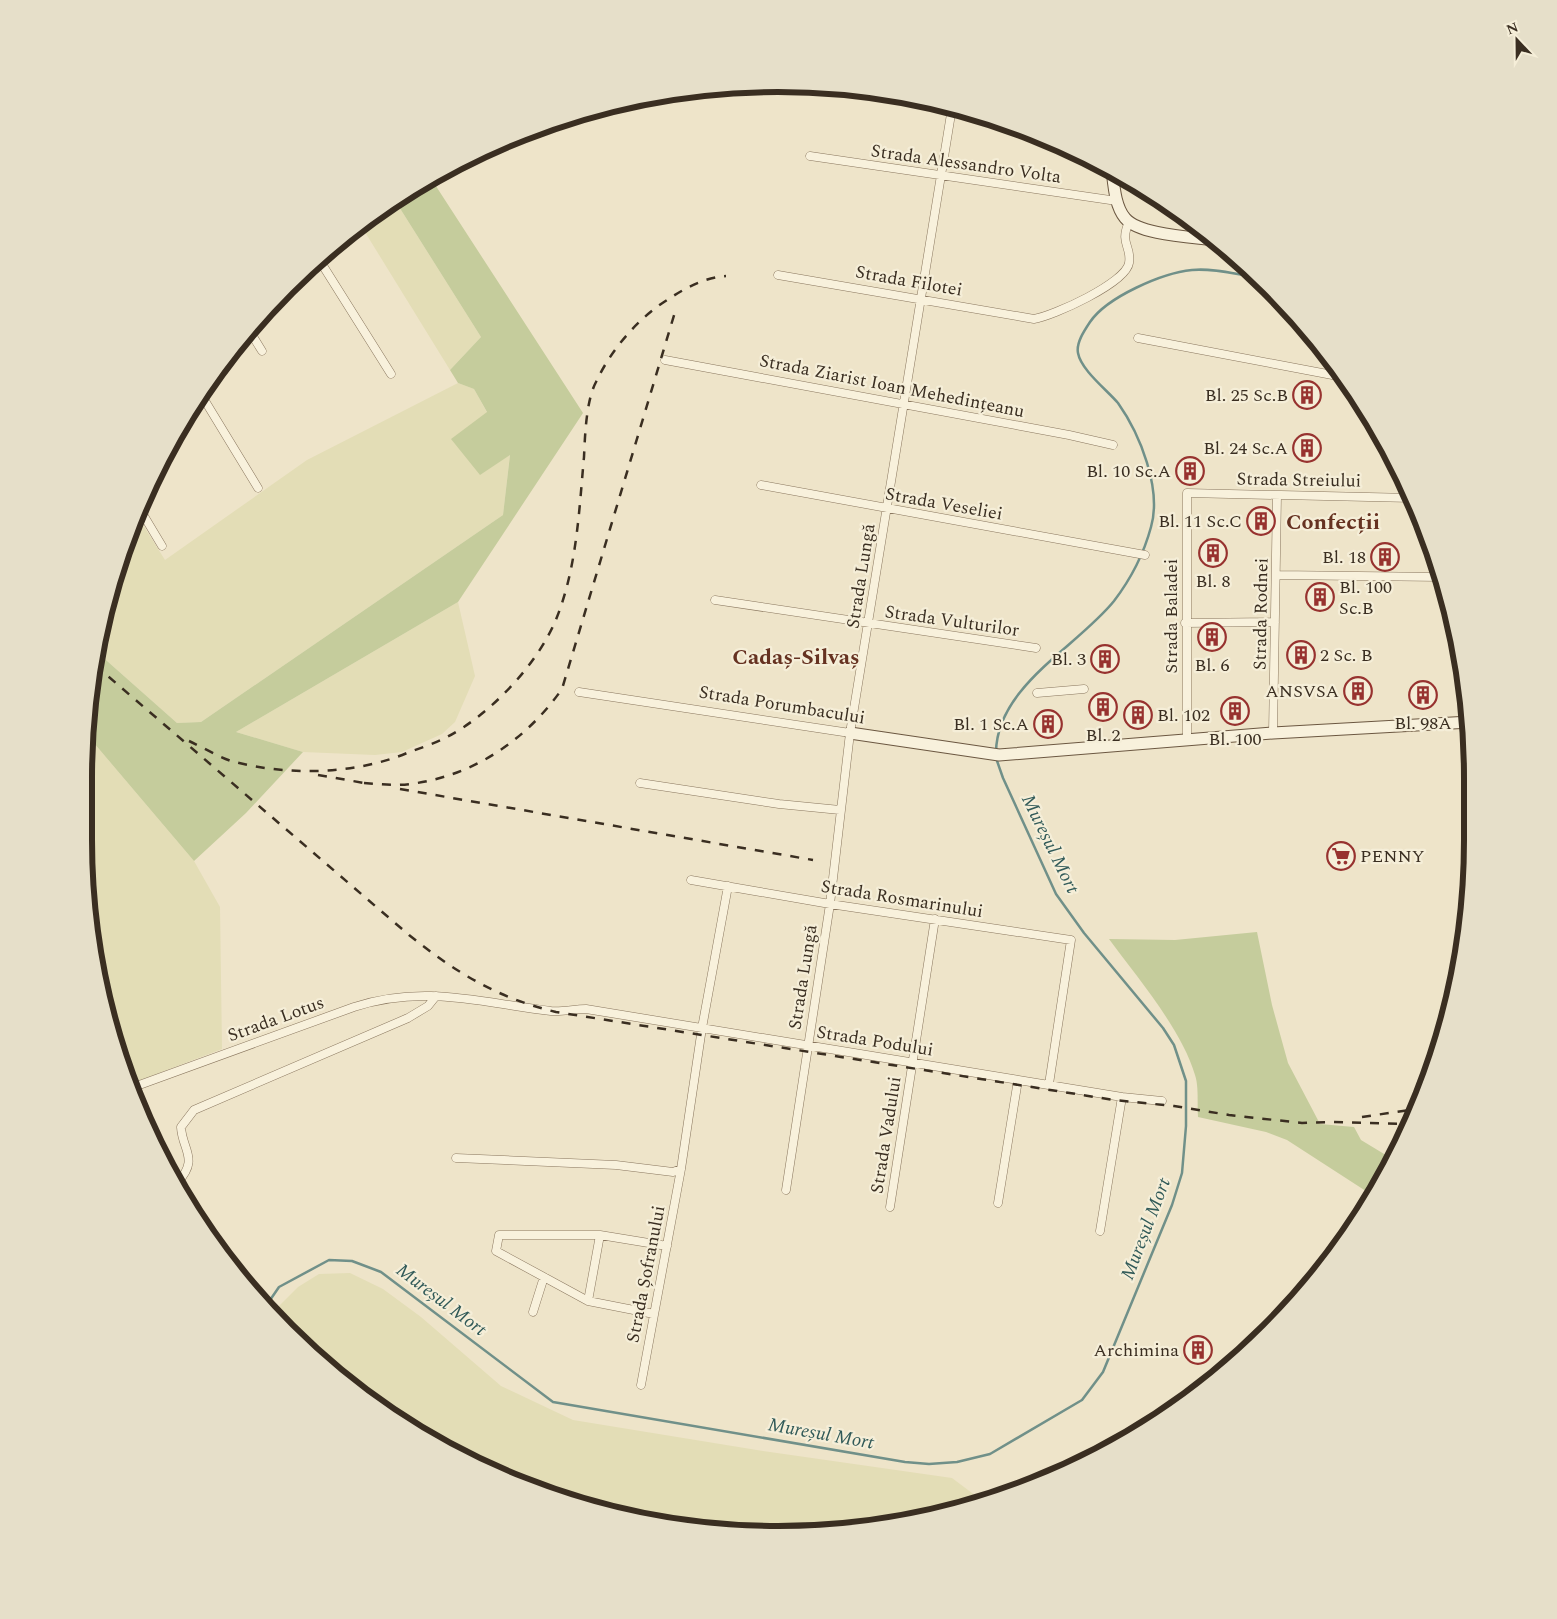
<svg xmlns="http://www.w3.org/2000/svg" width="1557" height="1619" font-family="Spectral,serif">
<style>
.farmland{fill:#e3ddb6}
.green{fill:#c5cc9c}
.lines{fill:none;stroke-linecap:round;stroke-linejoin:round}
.stream{stroke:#709089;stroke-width:2.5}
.street-casing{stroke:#89765e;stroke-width:9}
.secondary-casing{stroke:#6b5741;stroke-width:13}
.street{stroke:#f8f1dc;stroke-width:8}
.secondary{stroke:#f8f1dc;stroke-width:11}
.rail{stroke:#3a2e21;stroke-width:2.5;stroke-dasharray:9 9;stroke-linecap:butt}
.labels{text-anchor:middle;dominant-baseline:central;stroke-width:4.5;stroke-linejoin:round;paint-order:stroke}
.street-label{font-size:18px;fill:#3a2e21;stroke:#f5eed8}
.poi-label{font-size:18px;fill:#3a2e21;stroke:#f5eed8;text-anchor:end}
.water-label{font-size:19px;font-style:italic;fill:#315a58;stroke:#f5eed8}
.district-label{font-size:22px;font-weight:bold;fill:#663221;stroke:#f5eed8}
.rim{fill:none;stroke:#3a2e21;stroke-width:6}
</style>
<rect width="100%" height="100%" fill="#eee4c9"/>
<!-- farmland -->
<path class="farmland" d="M 396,202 L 481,337 L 450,370 L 360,224 Z
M 458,383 L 474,389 L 510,454 L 503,515 L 201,722 L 177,723 L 98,653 L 121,555 L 138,517 L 165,560 L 307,460 Z
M 458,602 L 475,676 L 455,722 L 442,734 L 402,752 L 375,755 L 303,752 L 236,732 Z
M 88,736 L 194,861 L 220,907 L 222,1049 L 130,1084 L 97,976 L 84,841 Z
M 350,1273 L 383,1289 L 421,1317 L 501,1386 L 573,1420 L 763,1451 L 952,1478 L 984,1502 L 959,1511 L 824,1534 L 688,1529 L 555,1498 L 431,1442 L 320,1363 L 277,1313 L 278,1307 L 298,1287 L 319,1274 Z"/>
<!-- green -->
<path class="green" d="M 432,180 L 583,413 L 458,602 L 236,732 L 303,752 L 246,813 L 194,861 L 88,736 L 90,688 L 98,653 L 177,723 L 201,722 L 503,515 L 510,455 L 480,475 L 451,439 L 487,412 L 474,389 L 458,383 L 450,370 L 481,337 L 396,202 Z
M 1257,932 L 1272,1005 L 1288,1063 L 1320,1124 L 1354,1127 L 1361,1140 L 1394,1160 L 1372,1195 L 1287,1140 L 1266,1132 L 1198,1117 C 1197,1104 1199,1087 1195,1075 C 1182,1030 1137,977 1109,939 L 1175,940 Z"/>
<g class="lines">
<!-- stream -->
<path class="stream" d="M 996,752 C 997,686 1077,647 1114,601 C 1130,580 1144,553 1151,527 C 1162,489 1140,434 1118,403 C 1107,390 1081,370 1078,353 C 1076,343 1084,331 1090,322 C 1107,297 1162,273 1192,270 C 1213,268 1235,274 1256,277
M 268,1303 L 279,1287 L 329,1260 L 352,1261 L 381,1272 L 553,1402 L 905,1462 L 929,1464 L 957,1462 L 990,1454 L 1082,1400 L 1103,1372 L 1172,1205 L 1182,1173 L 1186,1126 L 1186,1081 L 1174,1045 L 1163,1028 L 1084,933 L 1056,894 L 1003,778 L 996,758"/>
<defs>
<path id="street" d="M 810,156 L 1117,201
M 1192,237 L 1193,225
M 320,261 L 391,374
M 778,275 L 1034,319 C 1053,316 1126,283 1129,263 C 1132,246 1119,244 1129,222
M 249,330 L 262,351
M 1138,338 L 1343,377
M 665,360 L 1069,435 L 1113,445
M 202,396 L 258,488
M 761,485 L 1145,555
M 141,511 L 162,546
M 1277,575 L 1441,577
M 715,600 L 1036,648
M 1185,623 L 1275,622
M 579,692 L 850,733
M 1037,693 L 1084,689
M 1273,733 L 1277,495
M 1187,740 L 1187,493 L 1412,498
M 640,783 L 779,804 L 840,810
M 691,880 L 830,904 L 1071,940 L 1049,1084
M 131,1088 L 354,1007 C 425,984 481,1003 551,1011 C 563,1012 574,1009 586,1009 L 1122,1097 L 1162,1101
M 456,1158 L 616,1165 L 673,1172 L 681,1169
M 177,1183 C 200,1159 182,1150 181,1127 L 194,1110 L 408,1018 L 428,1006 L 436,996
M 786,1190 L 830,904 L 850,733 L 951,114
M 998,1203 L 1018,1080
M 890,1207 L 935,919
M 1100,1231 L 1122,1097
M 588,1301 L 496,1251 L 499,1235 L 600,1235
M 533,1312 L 544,1277
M 654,1314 L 588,1301 L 600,1235 L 667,1246
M 641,1385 L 681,1169 L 702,1028 L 728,886"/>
<path id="secondary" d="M 1112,170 C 1114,186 1115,206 1125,218 C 1139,235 1192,237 1214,240
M 850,733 L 999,755 L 1273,733 L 1470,722"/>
</defs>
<!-- street casing -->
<use href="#street" class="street-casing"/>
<!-- secondary casing -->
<use href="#secondary" class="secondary-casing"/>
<!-- street -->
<use href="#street" class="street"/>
<!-- secondary -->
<use href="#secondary" class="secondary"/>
<!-- rail -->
<path class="rail" d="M 95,665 L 409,935 C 455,972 497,998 556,1012 L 1114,1100 L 1174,1106 L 1229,1115 L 1302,1123 L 1334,1122 L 1410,1124
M 189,741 C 202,747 217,756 231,761 C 287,776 354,775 407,753 C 420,748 434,744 447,737 C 491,714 539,663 557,617 C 577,566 579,511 584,457 C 585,436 586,401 596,382 C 610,352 634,323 661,304 C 682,290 701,278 726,276
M 318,775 L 370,784
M 364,783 C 379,784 395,786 410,784 C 474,776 526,740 562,689 L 675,312
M 400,789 L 813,860
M 1362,1117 L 1416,1109"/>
</g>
<!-- icons -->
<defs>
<symbol id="building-ring" viewBox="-11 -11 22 22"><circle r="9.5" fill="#f5eed8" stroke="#97322f" stroke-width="1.5"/><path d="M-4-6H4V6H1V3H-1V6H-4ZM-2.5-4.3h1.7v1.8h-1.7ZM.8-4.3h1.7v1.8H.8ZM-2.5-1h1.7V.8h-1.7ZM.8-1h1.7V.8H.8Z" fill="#97322f"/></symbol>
<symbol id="supermarket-ring" viewBox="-11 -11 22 22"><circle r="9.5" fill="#f5eed8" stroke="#97322f" stroke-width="1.5"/><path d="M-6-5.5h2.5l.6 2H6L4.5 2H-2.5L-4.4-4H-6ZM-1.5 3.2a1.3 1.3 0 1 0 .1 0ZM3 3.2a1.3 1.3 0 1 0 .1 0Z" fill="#97322f"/></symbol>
</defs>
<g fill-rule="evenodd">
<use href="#building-ring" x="1291" y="379" width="32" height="32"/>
<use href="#building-ring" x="1291" y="432" width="32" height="32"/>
<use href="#building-ring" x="1174" y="455" width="32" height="32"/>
<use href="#building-ring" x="1245" y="505" width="32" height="32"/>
<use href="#building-ring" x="1197" y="537" width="32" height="32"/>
<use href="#building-ring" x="1369" y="541" width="32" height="32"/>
<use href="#building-ring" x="1304" y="581" width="32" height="32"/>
<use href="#building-ring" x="1196" y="621" width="32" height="32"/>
<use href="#building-ring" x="1285" y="639" width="32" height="32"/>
<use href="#building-ring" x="1089" y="643" width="32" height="32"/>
<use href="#building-ring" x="1342" y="675" width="32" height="32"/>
<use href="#building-ring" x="1407" y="679" width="32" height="32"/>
<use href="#building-ring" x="1087" y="691" width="32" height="32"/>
<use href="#building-ring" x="1219" y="695" width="32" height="32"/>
<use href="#building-ring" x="1122" y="699" width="32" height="32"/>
<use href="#building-ring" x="1032" y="708" width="32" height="32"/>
<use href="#supermarket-ring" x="1325" y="840" width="32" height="32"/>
<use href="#building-ring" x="1182" y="1334" width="32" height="32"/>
</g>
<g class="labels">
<!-- street labels -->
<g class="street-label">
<text transform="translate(966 164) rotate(8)">Strada Alessandro Volta</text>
<text transform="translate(909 281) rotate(10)">Strada Filotei</text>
<text transform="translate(892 386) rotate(11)">Strada Ziarist Ioan Mehedințeanu</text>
<text transform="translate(1299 480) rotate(1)">Strada Streiului</text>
<text transform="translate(944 504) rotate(10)">Strada Veseliei</text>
<text transform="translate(861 576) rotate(-81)">Strada Lungă</text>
<text transform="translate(1261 614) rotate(-89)">Strada Rodnei</text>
<text transform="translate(1171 616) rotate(-90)">Strada Baladei</text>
<text transform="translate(952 621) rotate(8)">Strada Vulturilor</text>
<text transform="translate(782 705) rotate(9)">Strada Porumbacului</text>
<text transform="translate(902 899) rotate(9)">Strada Rosmarinului</text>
<text transform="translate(803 977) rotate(-81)">Strada Lungă</text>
<text transform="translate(276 1019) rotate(-20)">Strada Lotus</text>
<text transform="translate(875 1041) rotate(9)">Strada Podului</text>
<text transform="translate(886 1135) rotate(-81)">Strada Vadului</text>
<text transform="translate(646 1274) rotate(-79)">Strada Șofranului</text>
</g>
<!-- poi labels -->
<g class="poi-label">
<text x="1288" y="395">Bl. 25 Sc.B</text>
<text x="1288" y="448">Bl. 24 Sc.A</text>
<text x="1171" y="471">Bl. 10 Sc.A</text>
<text x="1242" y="521">Bl. 11 Sc.C</text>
<text x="1366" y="557">Bl. 18</text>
<text x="1213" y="581" text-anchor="middle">Bl. 8</text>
<text x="1339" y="587" text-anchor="start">Bl. 100<tspan x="1339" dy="21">Sc.B</tspan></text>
<text x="1320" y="655" text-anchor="start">2 Sc. B</text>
<text x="1086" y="659">Bl. 3</text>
<text x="1212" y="665" text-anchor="middle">Bl. 6</text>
<text x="1339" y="691">ANSVSA</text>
<text x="1157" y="715" text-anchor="start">Bl. 102</text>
<text x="1423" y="723" text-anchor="middle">Bl. 98A</text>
<text x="1029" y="724">Bl. 1 Sc.A</text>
<text x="1103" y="735" text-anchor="middle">Bl. 2</text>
<text x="1235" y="739" text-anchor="middle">Bl. 100</text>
<text x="1360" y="856" text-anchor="start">PENNY</text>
<text x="1179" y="1350">Archimina</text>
</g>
<!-- water labels -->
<g class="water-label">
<text transform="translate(1050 844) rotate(64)">Mureșul Mort</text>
<text transform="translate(1146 1229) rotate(-69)">Mureșul Mort</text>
<text transform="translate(441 1300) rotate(37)">Mureșul Mort</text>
<text transform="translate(821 1434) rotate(10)">Mureșul Mort</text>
</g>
<!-- district labels -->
<g class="district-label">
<text x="1333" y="522">Confecții</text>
<text x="796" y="657">Cadaș-Silvaș</text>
</g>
</g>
<!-- crop -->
<path d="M0 0H1557V1619H0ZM778 92H778A686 686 0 0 1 1464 778V840A686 686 0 0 1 778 1526H778A686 686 0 0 1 92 840V778A686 686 0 0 1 778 92Z" fill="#e6dfc9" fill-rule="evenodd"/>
<path class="rim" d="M778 92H778A686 686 0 0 1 1464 778V840A686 686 0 0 1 778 1526H778A686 686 0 0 1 92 840V778A686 686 0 0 1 778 92Z"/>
<!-- north arrow -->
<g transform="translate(1517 40) rotate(338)" stroke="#f5eed8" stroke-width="4" paint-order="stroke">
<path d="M0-4L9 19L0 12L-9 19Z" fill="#3a2e21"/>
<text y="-8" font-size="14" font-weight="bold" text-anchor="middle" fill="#3a2e21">N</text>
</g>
</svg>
